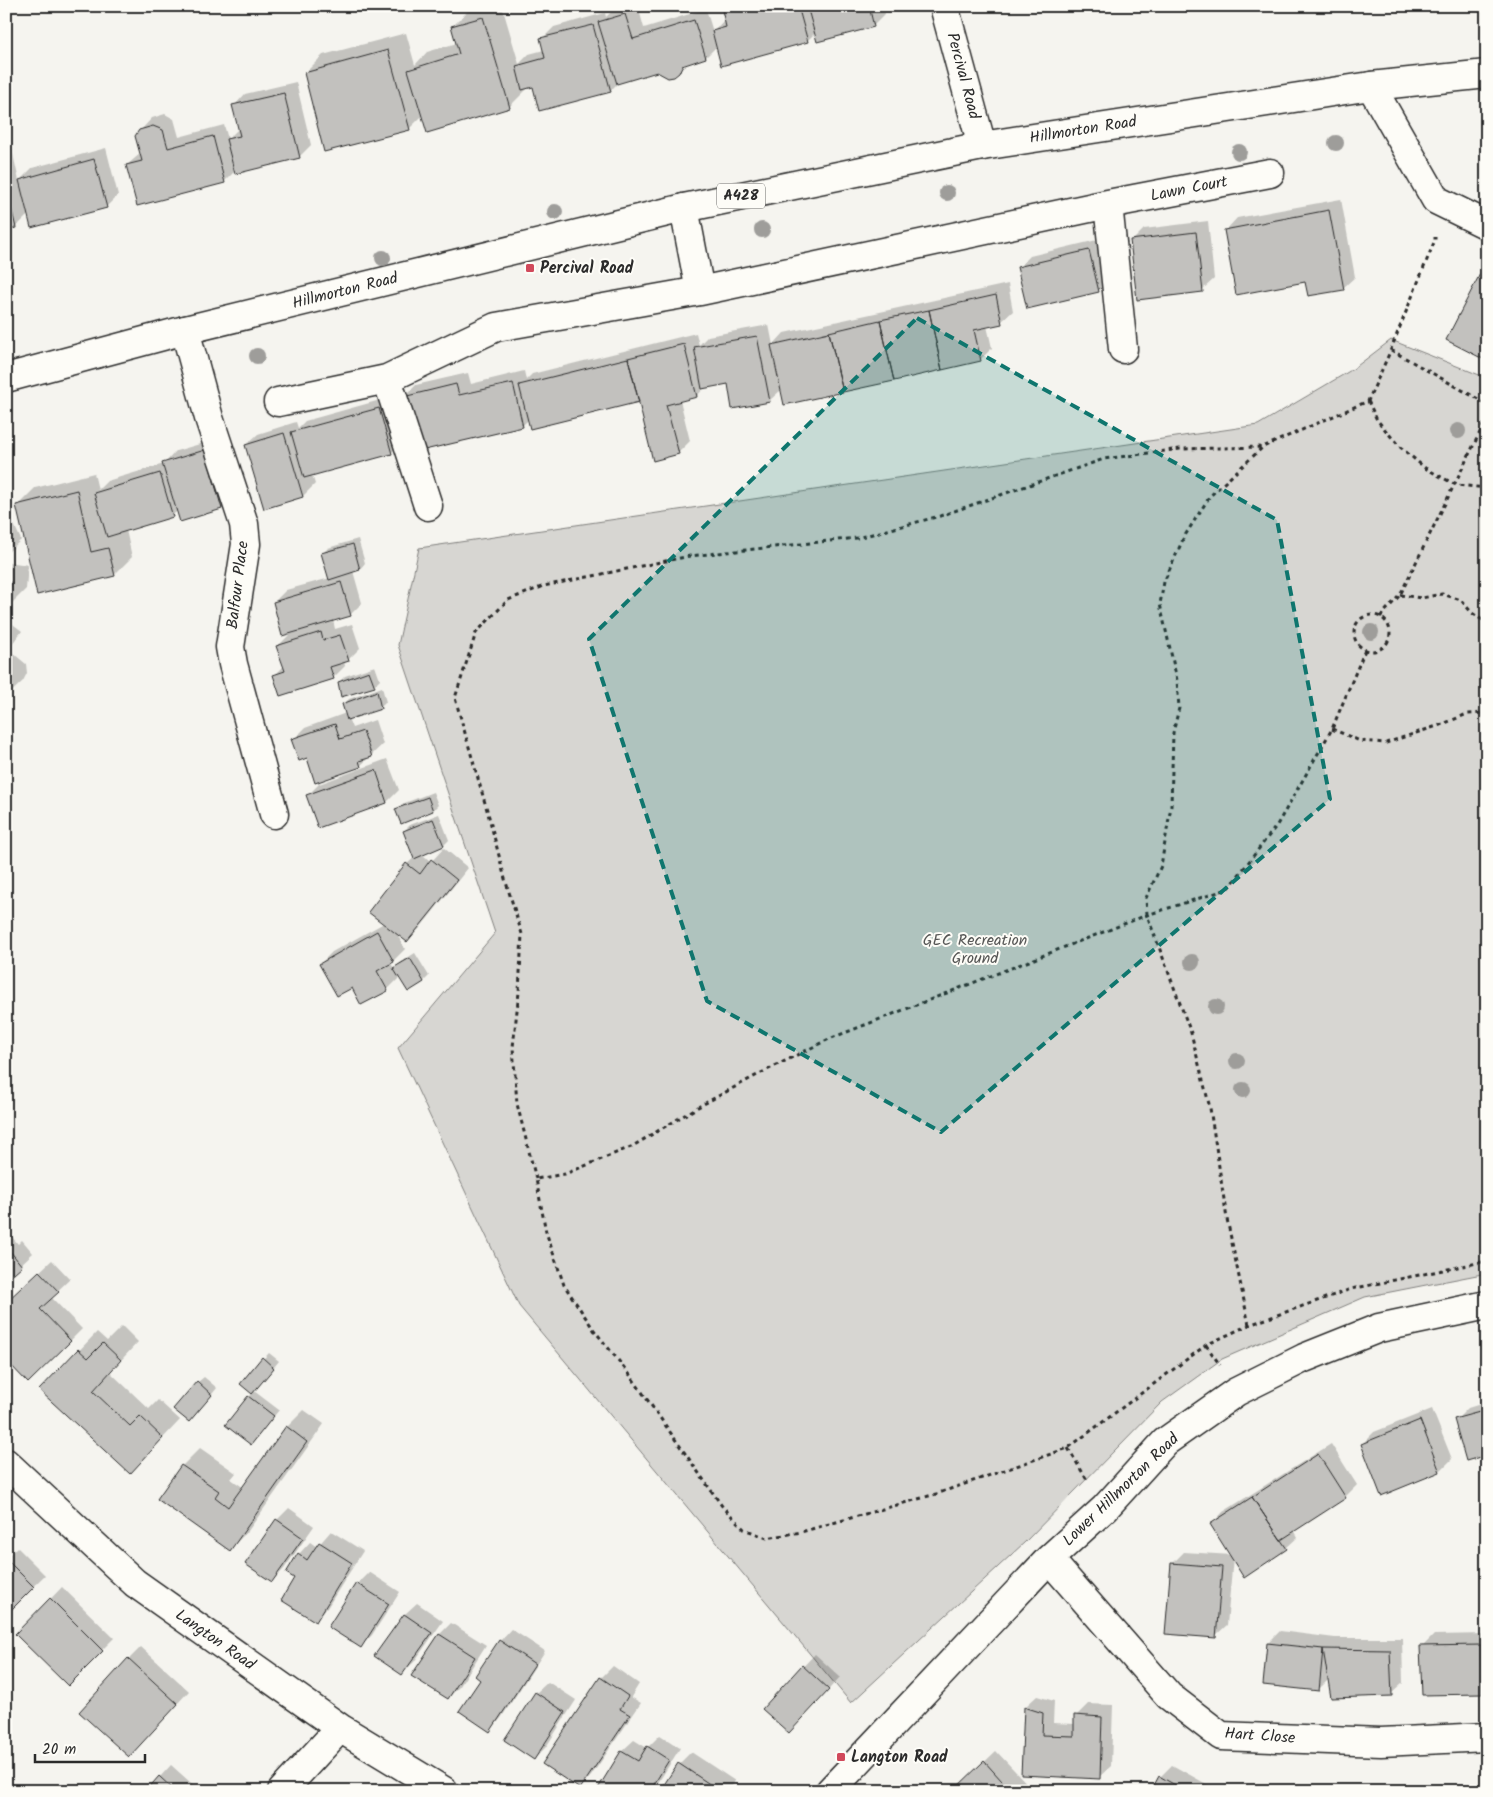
<svg xmlns="http://www.w3.org/2000/svg" width="1493" height="1797" font-family="Kalam,sans-serif">
<style>
.green{fill:#d7d6d2;stroke:#81807e}
.shadow{fill:#0003}
.building{fill:#c2c1be;stroke:#2b2b2b}
.lines{fill:none;stroke-linecap:round;stroke-linejoin:round}
.minor-casing{stroke:#2b2b2b;stroke-width:31}
.highway-casing{stroke:#2b2b2b;stroke-width:31}
.path{stroke:#2b2b2b;stroke-width:3;stroke-dasharray:4 4;stroke-linecap:butt}
.minor{stroke:#fdfcf7;stroke-width:28}
.highway{stroke:#fdfcf7;stroke-width:28}
.tree{fill:#9e9d9a}
.marked{fill:#0f766e;fill-opacity:0.2;stroke:#0f766e;stroke-width:4;stroke-dasharray:10 6;stroke-linejoin:round}
.poi-dot{fill:#d1495b;stroke:#fdfcf7;stroke-width:2}
.labels{text-anchor:middle;dominant-baseline:central;stroke-width:4;stroke-linejoin:round;paint-order:stroke}
.shield{fill:#fdfcf7;stroke:#6a6a68;stroke-width:1}
.shield-label{font-size:15px;font-weight:bold;fill:#2b2b2b}
.street-label{font-size:16px;fill:#2b2b2b;stroke:#fdfcf7}
.poi-label{font-size:16px;font-weight:bold;fill:#2b2b2b;stroke:#fdfcf7;text-anchor:start}
.park-label{font-size:16px;fill:#565655;stroke:#fdfcf7}
</style>
<rect width="100%" height="100%" fill="#f5f4ef"/>
<filter id="ink" filterUnits="userSpaceOnUse"><feTurbulence type="fractalNoise" baseFrequency=".02" numOctaves="2"/><feDisplacementMap in="SourceGraphic" scale="10" xChannelSelector="R" yChannelSelector="G"/><feConvolveMatrix kernelMatrix="1 2 1 2 8 2 1 2 1" color-interpolation-filters="sRGB"/></filter>
<g filter="url(#ink)">
<!-- green -->
<path class="green" d="M 1391,340 L 1487,378 L 1487,1273 L 1365,1297 L 1222,1359 L 1162,1402 L 1025,1542 L 851,1703 L 519,1306 L 398,1048 L 495,933 L 398,645 L 419,548 L 1258,425 L 1353,369 Z"/>
<!-- shadow -->
<path class="shadow" d="M 479,6 L 502,6 L 519,64 L 529,54 L 544,50 L 542,39 L 554,27 L 605,13 L 606,17 L 612,11 L 627,6 L 638,6 L 644,28 L 706,9 L 713,32 L 725,19 L 722,6 L 883,6 L 885,14 L 873,26 L 816,32 L 807,41 L 717,46 L 706,57 L 688,62 L 678,72 L 657,71 L 619,82 L 610,91 L 534,85 L 526,87 L 527,89 L 509,107 L 423,115 L 409,129 L 305,73 L 323,55 L 406,33 L 415,65 L 427,52 L 457,43 L 453,26 L 470,9 Z
M 296,82 L 311,145 L 299,157 L 235,171 L 224,182 L 127,165 L 141,153 L 140,131 L 152,118 L 165,114 L 174,119 L 179,137 L 224,125 L 228,139 L 239,128 L 234,106 L 245,94 Z
M 106,148 L 118,195 L 106,207 L 29,214 L 16,227 L 6,229 L 6,156 L 13,154 L 19,181 L 32,168 Z
M 1341,199 L 1355,277 L 1343,288 L 1306,280 L 1226,230 L 1237,218 Z
M 1208,221 L 1214,279 L 1202,290 L 1132,241 L 1144,229 Z
M 1101,239 L 1110,279 L 1098,291 L 1018,268 L 1030,256 Z
M 1487,269 L 1487,360 L 1482,273 Z
M 1008,284 L 1013,311 L 1001,322 L 987,326 L 992,348 L 980,360 L 782,389 L 769,401 L 729,383 L 705,387 L 697,396 L 680,400 L 690,441 L 678,453 L 640,401 L 529,419 L 522,426 L 404,397 L 416,385 L 468,373 L 471,384 L 524,371 L 526,380 L 532,374 L 696,333 L 699,345 L 708,336 L 769,325 L 773,345 L 784,333 Z
M 391,397 L 403,441 L 391,453 L 312,475 L 315,484 L 303,496 L 246,445 L 258,434 L 296,422 L 298,428 L 305,421 Z
M 217,439 L 234,496 L 222,508 L 181,520 L 178,510 L 172,516 L 126,530 L 132,557 L 114,575 L 17,506 L 35,488 L 94,473 L 98,490 L 107,481 L 164,464 L 176,451 Z
M 6,507 L 21,540 L 6,554 Z
M 358,539 L 365,563 L 360,569 L 353,571 L 362,603 L 350,615 L 333,620 L 335,629 L 352,624 L 360,648 L 348,660 L 344,661 L 345,666 L 333,678 L 275,675 L 284,666 L 278,646 L 292,632 L 274,602 L 286,590 L 330,578 L 322,554 L 328,548 Z
M 6,557 L 8,562 L 28,565 L 26,589 L 8,607 L 6,606 Z
M 6,619 L 22,631 L 8,649 L 26,664 L 27,673 L 23,681 L 6,697 Z
M 375,666 L 380,680 L 374,686 L 339,682 L 345,676 Z
M 382,687 L 386,702 L 380,708 L 348,718 L 352,728 L 375,720 L 383,744 L 360,766 L 308,757 L 293,740 L 305,728 L 346,713 L 343,705 L 349,699 Z
M 387,759 L 399,790 L 387,802 L 319,827 L 307,796 L 319,784 Z
M 433,792 L 438,805 L 433,810 L 397,809 L 402,804 Z
M 439,814 L 449,840 L 444,845 L 422,854 L 431,862 L 444,848 L 468,868 L 419,929 L 407,941 L 396,932 L 405,949 L 391,963 L 394,969 L 401,962 L 415,953 L 429,976 L 424,981 L 400,977 L 387,990 L 352,986 L 320,964 L 332,952 L 384,923 L 407,864 L 415,857 L 404,831 L 410,825 Z
M 6,1230 L 18,1244 L 22,1240 L 33,1253 L 6,1278 Z
M 52,1260 L 70,1279 L 51,1297 L 82,1329 L 70,1341 L 6,1303 Z
M 122,1326 L 138,1342 L 110,1372 L 149,1409 L 158,1400 L 180,1420 L 130,1473 L 41,1390 L 97,1332 L 107,1341 Z
M 269,1353 L 279,1361 L 254,1391 L 279,1410 L 251,1444 L 249,1397 L 253,1393 L 241,1383 Z
M 204,1377 L 217,1388 L 195,1415 L 198,1382 Z
M 1487,1402 L 1487,1454 L 1456,1420 L 1468,1408 Z
M 1432,1409 L 1452,1459 L 1440,1471 L 1382,1494 L 1362,1444 L 1374,1432 Z
M 304,1410 L 324,1424 L 248,1531 L 230,1549 L 159,1499 L 182,1466 L 200,1448 L 236,1473 L 231,1479 L 244,1488 L 287,1427 Z
M 1331,1444 L 1357,1485 L 1345,1497 L 1294,1530 L 1298,1537 L 1286,1548 L 1233,1557 L 1227,1625 L 1215,1636 L 1172,1564 L 1184,1552 L 1232,1555 L 1212,1524 L 1223,1512 Z
M 289,1508 L 314,1526 L 284,1569 L 272,1581 L 277,1520 Z
M 331,1531 L 363,1551 L 327,1608 L 315,1620 L 296,1578 L 299,1554 L 310,1542 L 317,1547 Z
M 17,1547 L 45,1575 L 6,1613 L 6,1558 Z
M 369,1572 L 400,1592 L 372,1635 L 360,1647 L 330,1627 L 357,1584 Z
M 62,1587 L 114,1638 L 68,1684 L 17,1634 Z
M 417,1603 L 443,1621 L 414,1662 L 402,1673 L 376,1655 L 405,1614 Z
M 451,1623 L 486,1645 L 460,1686 L 448,1698 L 413,1676 L 440,1634 Z
M 511,1629 L 545,1651 L 501,1718 L 490,1730 L 482,1679 L 500,1641 Z
M 1280,1631 L 1335,1638 L 1402,1638 L 1403,1683 L 1391,1694 L 1329,1679 L 1318,1690 L 1268,1643 Z
M 1487,1634 L 1487,1687 L 1481,1692 L 1422,1647 L 1434,1635 Z
M 141,1647 L 189,1691 L 140,1744 L 129,1659 Z
M 815,1654 L 840,1677 L 801,1720 L 764,1708 Z
M 613,1666 L 639,1684 L 631,1697 L 641,1703 L 591,1776 L 579,1788 L 601,1678 Z
M 548,1682 L 576,1700 L 546,1747 L 534,1759 L 536,1693 Z
M 1037,1696 L 1054,1701 L 1053,1723 L 1075,1724 L 1076,1716 L 1088,1704 L 1113,1705 L 1111,1766 L 1099,1777 L 1022,1774 L 1025,1707 Z
M 660,1735 L 680,1748 L 653,1791 L 602,1791 L 599,1789 L 622,1751 L 634,1740 L 647,1748 Z
M 996,1751 L 1034,1791 L 954,1791 Z
M 691,1752 L 735,1781 L 729,1791 L 661,1791 L 679,1764 Z
M 171,1765 L 200,1791 L 147,1791 Z
M 1172,1765 L 1219,1791 L 1153,1791 L 1160,1777 Z
M 1487,1787 L 1487,1791 L 1436,1791 L 1439,1788 Z
M 1260,1789 L 1307,1791 L 1258,1791 Z"/>
<!-- building -->
<path class="building" d="M 721,6 L 764,6 L 765,11 L 780,6 L 798,6 L 808,42 L 721,66 L 712,31 L 726,27 Z
M 807,6 L 869,6 L 874,27 L 817,42 Z
M 625,14 L 633,39 L 694,20 L 706,58 L 682,66 L 679,73 L 674,77 L 668,78 L 657,72 L 617,84 L 598,22 Z
M 483,17 L 510,108 L 427,133 L 408,70 L 459,54 L 451,26 Z
M 593,25 L 611,92 L 539,111 L 533,87 L 522,90 L 516,66 L 545,58 L 540,38 Z
M 388,50 L 410,130 L 324,152 L 304,73 Z
M 284,93 L 300,158 L 235,174 L 226,139 L 240,136 L 232,105 Z
M 153,126 L 163,130 L 168,148 L 213,136 L 225,183 L 137,206 L 126,165 L 142,161 L 135,136 L 139,130 Z
M 94,159 L 107,208 L 31,228 L 19,180 Z
M 6,186 L 16,228 L 6,230 Z
M 1329,210 L 1344,290 L 1308,296 L 1305,282 L 1236,295 L 1224,230 Z
M 1196,232 L 1203,292 L 1137,300 L 1130,240 Z
M 1089,250 L 1099,292 L 1027,309 L 1017,267 Z
M 1481,272 L 1487,275 L 1487,361 L 1446,340 Z
M 996,295 L 1002,324 L 974,330 L 981,361 L 942,370 L 929,310 Z
M 929,310 L 942,370 L 894,381 L 880,320 Z
M 880,320 L 894,381 L 843,392 L 829,332 Z
M 829,332 L 843,392 L 784,405 L 771,345 Z
M 757,336 L 770,402 L 732,409 L 728,384 L 702,389 L 694,347 Z
M 684,344 L 697,397 L 666,405 L 679,454 L 653,461 L 628,358 Z
M 628,358 L 639,402 L 530,429 L 519,385 Z
M 513,383 L 523,427 L 416,452 L 403,397 L 456,384 L 459,395 Z
M 379,408 L 392,454 L 304,478 L 291,432 Z
M 284,433 L 303,497 L 264,509 L 245,445 Z
M 205,450 L 222,509 L 180,522 L 162,463 Z
M 160,473 L 173,517 L 107,537 L 94,493 Z
M 77,490 L 91,552 L 108,548 L 115,576 L 37,595 L 16,505 Z
M 353,544 L 360,570 L 329,580 L 321,553 Z
M 6,582 L 11,582 L 9,608 L 6,608 Z
M 341,582 L 351,616 L 282,636 L 273,602 Z
M 321,632 L 323,640 L 340,635 L 349,661 L 330,667 L 334,679 L 280,696 L 273,675 L 285,671 L 276,646 Z
M 369,671 L 375,687 L 341,697 L 338,682 Z
M 6,680 L 9,682 L 10,692 L 6,698 Z
M 377,691 L 381,709 L 347,720 L 342,704 Z
M 335,724 L 340,739 L 363,731 L 372,757 L 359,761 L 361,767 L 315,783 L 307,758 L 299,761 L 291,739 Z
M 376,770 L 387,803 L 318,828 L 306,795 Z
M 428,797 L 433,811 L 401,824 L 395,809 Z
M 433,819 L 444,846 L 414,859 L 403,831 Z
M 431,859 L 457,880 L 407,942 L 368,912 L 406,863 L 420,874 Z
M 377,931 L 394,962 L 377,971 L 388,991 L 361,1005 L 352,988 L 337,996 L 319,964 Z
M 410,958 L 424,982 L 408,992 L 393,968 Z
M 10,1251 L 22,1266 L 6,1280 L 6,1254 Z
M 39,1271 L 59,1292 L 40,1309 L 71,1341 L 28,1383 L 6,1360 L 6,1302 Z
M 103,1343 L 121,1360 L 93,1391 L 130,1426 L 140,1416 L 163,1438 L 130,1474 L 39,1390 L 78,1349 L 88,1358 Z
M 262,1357 L 274,1368 L 252,1394 L 240,1384 Z
M 197,1381 L 212,1395 L 189,1422 L 173,1409 Z
M 248,1396 L 274,1416 L 251,1445 L 225,1425 Z
M 1487,1410 L 1487,1455 L 1466,1461 L 1454,1419 Z
M 1420,1420 L 1440,1472 L 1381,1496 L 1361,1444 Z
M 286,1426 L 307,1442 L 230,1551 L 157,1499 L 181,1465 L 219,1491 L 215,1497 L 228,1507 Z
M 1318,1454 L 1346,1498 L 1281,1540 L 1252,1497 Z
M 1252,1497 L 1287,1549 L 1244,1578 L 1210,1524 Z
M 276,1519 L 303,1538 L 272,1582 L 245,1564 Z
M 319,1542 L 352,1563 L 316,1622 L 281,1600 L 294,1578 L 286,1573 L 298,1553 L 307,1560 Z
M 6,1559 L 34,1587 L 6,1615 Z
M 1171,1563 L 1222,1567 L 1216,1638 L 1165,1634 Z
M 356,1583 L 389,1604 L 361,1648 L 328,1627 Z
M 50,1598 L 103,1651 L 68,1686 L 15,1634 Z
M 404,1614 L 432,1633 L 402,1675 L 374,1656 Z
M 439,1634 L 475,1657 L 448,1699 L 411,1676 Z
M 499,1640 L 535,1664 L 490,1732 L 459,1711 L 480,1680 L 475,1676 Z
M 1267,1643 L 1323,1649 L 1319,1691 L 1263,1685 Z
M 1481,1645 L 1482,1694 L 1422,1695 L 1420,1646 Z
M 1323,1649 L 1390,1650 L 1392,1696 L 1331,1698 Z
M 128,1658 L 178,1704 L 129,1757 L 79,1712 Z
M 802,1665 L 829,1690 L 789,1733 L 762,1709 Z
M 600,1677 L 628,1696 L 620,1709 L 630,1715 L 580,1789 L 542,1764 Z
M 535,1692 L 565,1712 L 534,1760 L 504,1740 Z
M 1024,1707 L 1043,1713 L 1042,1735 L 1074,1736 L 1074,1715 L 1102,1717 L 1100,1779 L 1021,1775 Z
M 647,1746 L 669,1760 L 650,1791 L 597,1790 L 621,1751 L 638,1761 Z
M 984,1761 L 1011,1791 L 953,1791 Z
M 678,1763 L 720,1791 L 660,1791 Z
M 159,1776 L 175,1791 L 146,1791 Z
M 1159,1776 L 1186,1791 L 1151,1791 Z"/>
<g class="lines">
<defs>
<path id="minor" d="M 944,6 L 982,146
M 1371,86 L 1436,200 L 1487,225
M 1108,204 L 1123,349
M 700,291 L 1108,204 L 1270,173
M 185,330 L 209,418 L 244,524 L 246,544 L 230,647 L 233,664 L 274,814
M 387,379 L 428,506
M 278,402 L 387,379 L 496,327 L 700,291 L 684,208
M 6,1463 L 135,1583 L 340,1728 L 444,1791
M 1049,1559 L 1169,1696 L 1221,1736 L 1381,1742 L 1487,1737
M 282,1791 L 340,1728
M 830,1791 L 1049,1559 L 1105,1508 L 1165,1442 L 1236,1392 L 1304,1358 L 1379,1328 L 1487,1305"/>
<path id="highway" d="M 6,378 L 185,330 L 684,208 L 982,146 L 1371,86 L 1487,74"/>
</defs>
<!-- minor casing -->
<use href="#minor" class="minor-casing"/>
<!-- highway casing -->
<use href="#highway" class="highway-casing"/>
<!-- path -->
<path class="path" d="M 1391,350 L 1487,404
M 1368,401 L 1377,420 L 1399,446 L 1425,468 L 1456,485 L 1487,488
M 1400,595 L 1422,598 L 1442,594 L 1461,600 L 1472,613 L 1487,623
M1354 633a18 18 0 1 1 36 0a18 18 0 1 1-36 0Z
M 1380,617 L 1400,595 L 1487,418
M 1365,650 L 1332,729 L 1277,825 L 1228,889 L 1147,915 L 829,1039 L 761,1073 L 698,1107 L 631,1147 L 565,1174 L 536,1179 L 546,1232 L 564,1285 L 594,1330 L 630,1375 L 722,1506 L 744,1529 L 767,1538 L 801,1532 L 936,1494 L 1068,1448 L 1206,1345 L 1249,1325 L 1351,1289 L 1487,1261
M 1332,729 L 1360,741 L 1386,743 L 1443,724 L 1467,714 L 1487,713
M 536,1179 L 517,1104 L 513,1047 L 519,992 L 522,934 L 505,879 L 489,817 L 455,698 L 476,633 L 508,600 L 544,586 L 690,556 L 857,538 L 940,516 L 1104,459 L 1180,449 L 1263,447 L 1368,401 L 1389,354 L 1435,240 L 1435,237
M 1249,1325 L 1227,1219 L 1210,1108 L 1191,1033 L 1147,915 L 1146,898 L 1161,866 L 1171,806 L 1173,733 L 1179,708 L 1177,680 L 1160,604 L 1164,582 L 1184,537 L 1210,496 L 1263,447
M 1206,1345 L 1220,1365
M 1068,1448 L 1087,1480"/>
<!-- minor -->
<use href="#minor" class="minor"/>
<!-- highway -->
<use href="#highway" class="highway"/>
</g>
<!-- trees -->
<g class="tree">
<circle cx="1336" cy="143" r="8"/>
<circle cx="1239" cy="152" r="8"/>
<circle cx="947" cy="193" r="8"/>
<circle cx="555" cy="212" r="8"/>
<circle cx="762" cy="230" r="8"/>
<circle cx="383" cy="258" r="8"/>
<circle cx="257" cy="356" r="8"/>
<circle cx="1458" cy="431" r="8"/>
<circle cx="1371" cy="632" r="8"/>
<circle cx="1192" cy="962" r="8"/>
<circle cx="1216" cy="1007" r="8"/>
<circle cx="1237" cy="1061" r="8"/>
<circle cx="1243" cy="1090" r="8"/>
</g>
</g>
<!-- marked area -->
<path class="marked" d="M 917,318 L 1277,520 L 1330,799 L 941,1132 L 707,1001 L 589,639 Z"/>
<!-- markers -->
<g class="poi-dot">
<rect x="525" y="263" width="10" height="10" rx="2.5"/>
<rect x="836" y="1752" width="10" height="10" rx="2.5"/>
</g>
<g class="labels">
<!-- shield labels -->
<rect class="shield" x="717" y="183.5" width="48" height="25" rx="4"/>
<g class="shield-label">
<text x="741" y="196">A428</text>
</g>
<!-- street labels -->
<g class="street-label">
<text transform="translate(963 76) rotate(75)">Percival Road</text>
<text transform="translate(1083 130) rotate(-9)">Hillmorton Road</text>
<text transform="translate(1189 189) rotate(-11)">Lawn Court</text>
<text transform="translate(345 291) rotate(-14)">Hillmorton Road</text>
<text transform="translate(238 585) rotate(-83)">Balfour Place</text>
<text transform="translate(1121 1490) rotate(-44)">Lower Hillmorton Road</text>
<text transform="translate(215 1640) rotate(35)">Langton Road</text>
<text transform="translate(1260 1736) rotate(4)">Hart Close</text>
</g>
<!-- poi labels -->
<g class="poi-label">
<text x="540" y="268">Percival Road</text>
<text x="851" y="1757">Langton Road</text>
</g>
<!-- park labels -->
<g class="park-label">
<text x="975" y="940">GEC Recreation<tspan x="975" dy="18">Ground</tspan></text>
</g>
</g>
<!-- margin -->
<rect width="1493" height="1797" fill="none" stroke="#fdfcf7" stroke-width="25"/>
<rect x="12" y="12" width="1468" height="1772" fill="none" stroke="#2b2b2b" stroke-width="2" filter="url(#ink)"/>
<!-- scale -->
<path d="M35 1754v8h110v-8" fill="none" stroke="#2b2b2b" stroke-width="2.5"/>
<text x="42" y="1754" font-size="15" fill="#2b2b2b" stroke="#fdfcf7" stroke-width="4" paint-order="stroke">20 m</text>
</svg>
